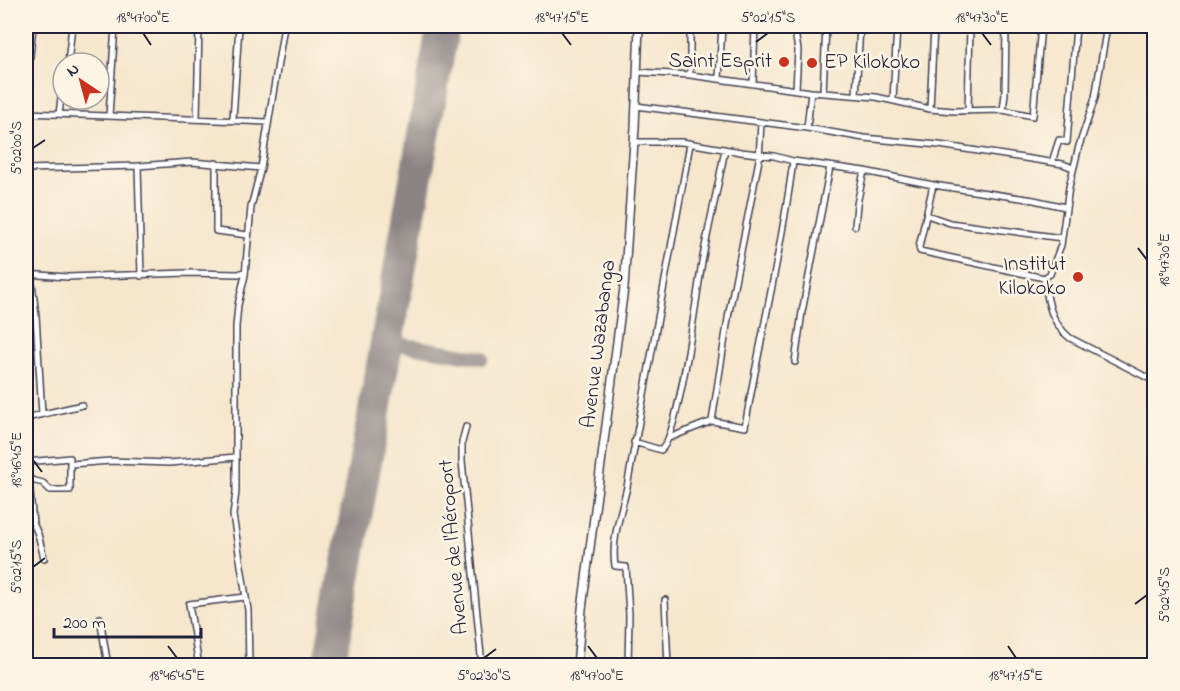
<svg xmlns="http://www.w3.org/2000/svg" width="1180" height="691" font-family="'Indie Flower',sans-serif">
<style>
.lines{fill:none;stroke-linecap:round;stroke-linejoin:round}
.taxiway{stroke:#8c8484;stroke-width:14}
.runway{stroke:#8c8484;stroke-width:33}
.minor-casing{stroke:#423f51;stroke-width:8}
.major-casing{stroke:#423f51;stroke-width:10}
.minor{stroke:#fff;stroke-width:5}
.major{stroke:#fff;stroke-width:7}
.ticks{fill:none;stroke:#22223b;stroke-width:2}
.poi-dot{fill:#c8321e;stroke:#fcf5e5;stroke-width:2}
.labels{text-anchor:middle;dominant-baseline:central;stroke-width:5;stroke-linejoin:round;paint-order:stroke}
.poi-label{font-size:21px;fill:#22223b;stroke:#fcf5e5;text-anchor:end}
.street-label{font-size:21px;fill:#22223b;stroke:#fcf5e5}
.neatline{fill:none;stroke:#22223b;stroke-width:2}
.ticks-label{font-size:15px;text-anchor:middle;fill:#22223b}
</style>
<rect width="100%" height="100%" fill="#fcf5e5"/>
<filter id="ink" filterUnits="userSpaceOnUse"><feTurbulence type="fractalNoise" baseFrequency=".0167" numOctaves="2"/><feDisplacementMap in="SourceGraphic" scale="12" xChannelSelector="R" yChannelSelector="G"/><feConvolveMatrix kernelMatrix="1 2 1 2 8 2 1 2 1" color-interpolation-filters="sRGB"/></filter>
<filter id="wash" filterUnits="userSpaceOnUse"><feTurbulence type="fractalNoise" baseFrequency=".008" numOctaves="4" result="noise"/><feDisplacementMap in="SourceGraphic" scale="24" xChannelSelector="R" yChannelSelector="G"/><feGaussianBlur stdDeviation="1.35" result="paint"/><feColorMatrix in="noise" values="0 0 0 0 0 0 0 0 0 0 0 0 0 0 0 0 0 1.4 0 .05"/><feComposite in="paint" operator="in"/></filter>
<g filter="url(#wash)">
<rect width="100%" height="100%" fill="#f6e6cc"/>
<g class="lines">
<!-- taxiway -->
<path class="taxiway" d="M 387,342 L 482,358"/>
<!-- runway -->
<path class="runway" d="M 329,666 L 443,26"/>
</g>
</g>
<g filter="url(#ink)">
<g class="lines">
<defs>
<path id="minor" d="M 794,26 L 798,50 L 796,89
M 68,63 L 72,26
M 637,72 L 690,75 L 811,92 L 876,97 L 930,109 L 954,111 L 1003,110 L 1033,116 L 1041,26
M 690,75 L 690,26
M 719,79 L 722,26
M 753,83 L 755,26
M 823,92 L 826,26
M 26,95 L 33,26
M 856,95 L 860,26
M 893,100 L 897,26
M 636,106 L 807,128 L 864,138 L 939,145 L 1063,164 L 1073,168
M 930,109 L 934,26
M 1003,110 L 1005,94 L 1006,26
M 968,111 L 970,26
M 26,113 L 268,122
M 59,114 L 61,98 L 63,95
M 109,116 L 115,26
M 197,119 L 199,26
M 233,119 L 239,26
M 807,128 L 811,92
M 634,142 L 682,142 L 741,152 L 774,156 L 793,161 L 864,171 L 933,185 L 1034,200 L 1065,207
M 1052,162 L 1059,140 L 1067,142 L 1076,26
M 216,163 L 216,231 L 248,235
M 138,166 L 141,276
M 26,169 L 138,166 L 192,162 L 261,168
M 933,185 L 919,247 L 920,251 L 1044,278
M 927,215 L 950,223 L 1062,238
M 855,226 L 857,204 L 864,171
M 26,274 L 67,277 L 187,273 L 239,274 L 245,271
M 31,275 L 36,316 L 42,414
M 1044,278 L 1050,274 L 1061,245 L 1069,187 L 1079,146 L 1095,98 L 1107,26
M 1044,278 C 1048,302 1050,322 1070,338 L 1154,381
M 795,362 L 802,312 L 830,167
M 26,418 L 82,405
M 712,421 L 729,312 L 759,160 L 761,122
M 466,427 L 462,442 L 462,461 L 482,666
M 669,438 L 712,421 L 745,427 C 760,338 782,250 793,161
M 634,442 L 661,450 C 679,437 697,292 702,262 C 709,225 718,187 725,149
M 26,451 L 33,523 L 38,534 L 44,558
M 27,462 L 70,458 L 70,490 L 50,490 L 43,483 L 28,479
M 70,464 L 111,461 L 169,463 L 236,457
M 665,600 L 668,666
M 100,618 L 108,666
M 199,666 L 189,604 L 245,597
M 249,666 L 248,610 L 233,515 L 236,492 L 236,327 L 238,305 L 245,275 L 251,207 L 261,168 L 284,26
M 628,666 L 629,615 L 626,567 L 615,566 C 611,539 621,513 627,487 L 690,144"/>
<path id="major" d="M 577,666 L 582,609 L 624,288 L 635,127 L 639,26"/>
</defs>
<!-- minor casing -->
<use href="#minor" class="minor-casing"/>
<!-- major casing -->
<use href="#major" class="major-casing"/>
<!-- minor -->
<use href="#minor" class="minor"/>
<!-- major -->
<use href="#major" class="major"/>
</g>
</g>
<!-- ticks -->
<path class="ticks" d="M 143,33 L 151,45M 562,33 L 571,45M 982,33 L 991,45M 756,42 L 768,33M 33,148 L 45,140M 1138,248 L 1147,260M 33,460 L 42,472M 33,567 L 45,558M 1135,604 L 1147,595M 168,646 L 177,658M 588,646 L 597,658M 1008,646 L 1016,658M 484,658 L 496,649"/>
<!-- markers -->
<g class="poi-dot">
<circle cx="784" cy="62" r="6"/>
<circle cx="812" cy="63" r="6"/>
<circle cx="1078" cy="277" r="6"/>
</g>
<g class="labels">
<!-- poi labels -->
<g class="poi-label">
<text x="772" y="62">Saint Esprit</text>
<text x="824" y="63" text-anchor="start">EP Kilokoko</text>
<text x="1066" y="265">Institut<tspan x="1066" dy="24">Kilokoko</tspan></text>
</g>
<!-- street labels -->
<g class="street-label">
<text transform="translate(599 344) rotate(-83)">Avenue Wazabanga</text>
<text transform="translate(454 547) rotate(-95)">Avenue de l'Aéroport</text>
</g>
</g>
<!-- margin -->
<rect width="1180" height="691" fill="none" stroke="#fcf5e5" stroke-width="66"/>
<!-- north arrow -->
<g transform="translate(81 81) rotate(324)"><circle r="28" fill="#fcf5e5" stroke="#a5a1a1" stroke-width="1.5"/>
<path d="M0-4.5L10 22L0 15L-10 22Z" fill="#c8321e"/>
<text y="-9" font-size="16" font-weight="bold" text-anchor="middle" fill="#22223b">N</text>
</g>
<!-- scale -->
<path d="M54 628v9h147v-9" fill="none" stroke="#22223b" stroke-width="3"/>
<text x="63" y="628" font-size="18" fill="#22223b" stroke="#fcf5e5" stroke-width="4.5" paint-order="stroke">200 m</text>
<rect x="33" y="33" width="1114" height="625" class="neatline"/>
<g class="ticks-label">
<text x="143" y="22">18°47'00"E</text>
<text x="562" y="22">18°47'15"E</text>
<text x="768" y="22">5°02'15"S</text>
<text x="982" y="22">18°47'30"E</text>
<text transform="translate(16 148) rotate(-90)" y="5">5°02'00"S</text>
<text transform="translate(1164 260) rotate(-90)" y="5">18°47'30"E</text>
<text transform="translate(16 460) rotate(-90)" y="5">18°46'45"E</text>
<text transform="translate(16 567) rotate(-90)" y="5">5°02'15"S</text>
<text transform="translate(1164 595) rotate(-90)" y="5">5°02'45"S</text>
<text x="177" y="680">18°46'45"E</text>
<text x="484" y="680">5°02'30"S</text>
<text x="597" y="680">18°47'00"E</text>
<text x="1016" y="680">18°47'15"E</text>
</g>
</svg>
